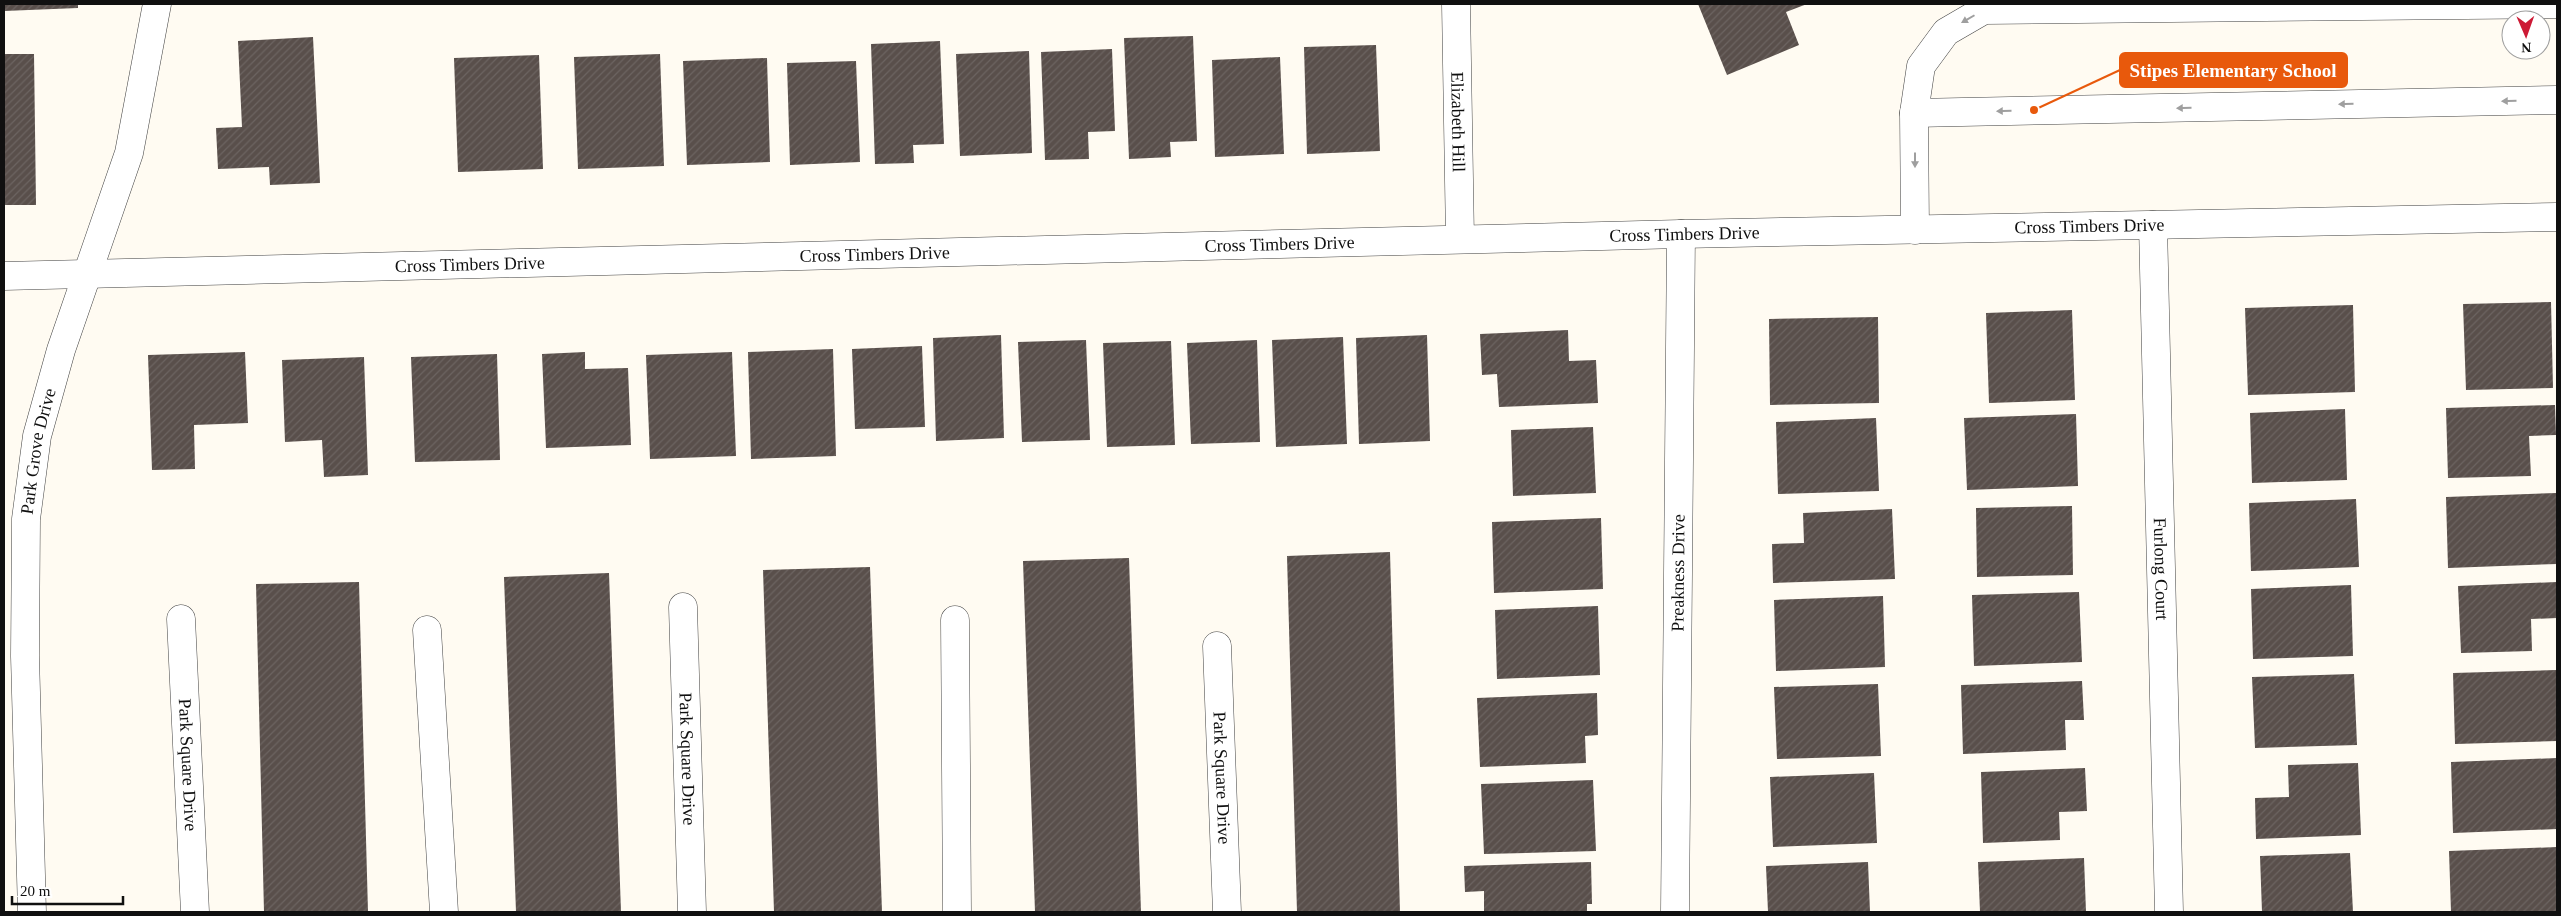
<svg xmlns="http://www.w3.org/2000/svg" width="2561" height="916" font-family="Georgia,serif">
<style>
.building{fill:url(#building-hatch)}
.lines{fill:none;stroke-linecap:round;stroke-linejoin:round}
.minor-casing{stroke:#434343;stroke-width:29}
.minor{stroke:#fff;stroke-width:28}
.oneway{fill:#9f9f9f}
.labels{text-anchor:middle;dominant-baseline:central;stroke-width:5;stroke-linejoin:round;paint-order:stroke}
.street-label{font-size:18px;fill:#101010;stroke:#fff}
.leader{fill:none;stroke:#e8590c;stroke-width:2}
.callout-dot{fill:#e8590c;stroke:#fff;stroke-width:2}
.callout{fill:#e8590c;stroke:#e8590c;stroke-width:2}
.callout-label{font-size:19px;text-anchor:middle;font-weight:bold;fill:#fff}
</style>
<defs>
<pattern id="building-hatch" width="6" height="6" patternUnits="userSpaceOnUse" patternTransform="scale(1.25)"><rect width="6" height="6" fill="#594f4b"/><path d="M-1 1l2-2M0 6l6-6M5 7l2-2" fill="none" stroke="#6c6461"/></pattern>
</defs>
<rect width="100%" height="100%" fill="#fffbf2"/>
<!-- building -->
<path class="building" d="M 4,4 L 78,4 L 78,8 L 4,11 Z
M 1698,4 L 1807,4 L 1786,12 L 1799,45 L 1727,75 Z
M 1193,36 L 1197,141 L 1170,142 L 1171,157 L 1129,159 L 1124,38 Z
M 313,37 L 320,183 L 270,185 L 269,167 L 218,169 L 216,128 L 242,127 L 238,41 Z
M 940,41 L 944,144 L 913,145 L 914,163 L 875,164 L 871,44 Z
M 1376,45 L 1380,151 L 1307,154 L 1304,47 Z
M 1112,49 L 1115,131 L 1088,132 L 1089,159 L 1045,160 L 1041,52 Z
M 1029,51 L 1032,153 L 960,156 L 956,54 Z
M 4,54 L 34,54 L 36,205 L 4,205 Z
M 660,54 L 664,166 L 578,169 L 574,57 Z
M 539,55 L 543,169 L 458,172 L 454,58 Z
M 1280,57 L 1284,154 L 1215,157 L 1212,60 Z
M 767,58 L 770,162 L 687,165 L 683,61 Z
M 856,61 L 860,162 L 790,165 L 787,63 Z
M 2551,302 L 2553,388 L 2466,390 L 2463,304 Z
M 2353,305 L 2355,392 L 2248,395 L 2245,308 Z
M 2072,310 L 2075,400 L 1989,403 L 1986,313 Z
M 1878,317 L 1879,403 L 1770,405 L 1769,319 Z
M 1568,330 L 1569,361 L 1596,360 L 1598,403 L 1499,407 L 1497,374 L 1482,375 L 1480,334 Z
M 1001,335 L 1004,438 L 936,441 L 933,338 Z
M 1427,335 L 1430,441 L 1359,444 L 1356,338 Z
M 1343,337 L 1347,444 L 1276,447 L 1272,340 Z
M 1086,340 L 1090,440 L 1022,442 L 1018,342 Z
M 1257,340 L 1260,442 L 1191,444 L 1187,343 Z
M 1171,341 L 1175,445 L 1107,447 L 1103,343 Z
M 922,346 L 925,427 L 855,429 L 852,349 Z
M 833,349 L 836,456 L 751,459 L 748,352 Z
M 245,352 L 248,423 L 194,425 L 195,469 L 152,470 L 148,355 Z
M 585,352 L 585,369 L 628,368 L 631,445 L 546,448 L 542,354 Z
M 732,352 L 736,456 L 650,459 L 646,355 Z
M 497,354 L 500,460 L 415,462 L 411,357 Z
M 364,357 L 368,475 L 324,477 L 322,440 L 285,442 L 282,360 Z
M 2555,405 L 2556,435 L 2529,436 L 2531,476 L 2448,478 L 2446,408 Z
M 2345,409 L 2347,480 L 2252,483 L 2250,413 Z
M 2076,414 L 2078,486 L 1967,490 L 1964,418 Z
M 1876,418 L 1879,491 L 1778,494 L 1776,422 Z
M 1593,427 L 1596,493 L 1513,496 L 1511,430 Z
M 2557,493 L 2557,564 L 2448,568 L 2446,497 Z
M 2356,499 L 2359,567 L 2251,571 L 2249,503 Z
M 2072,506 L 2073,575 L 1977,577 L 1976,508 Z
M 1892,509 L 1895,579 L 1773,583 L 1772,544 L 1804,543 L 1803,513 Z
M 1601,518 L 1603,589 L 1494,593 L 1492,522 Z
M 1390,552 L 1400,912 L 1297,912 L 1287,556 Z
M 1129,558 L 1141,912 L 1035,912 L 1023,561 Z
M 870,567 L 882,912 L 774,912 L 763,570 Z
M 609,573 L 621,912 L 516,912 L 504,577 Z
M 359,582 L 368,912 L 264,912 L 256,584 Z
M 2557,582 L 2557,618 L 2531,619 L 2532,651 L 2461,653 L 2458,586 Z
M 2351,585 L 2353,656 L 2253,659 L 2251,589 Z
M 2079,592 L 2082,662 L 1974,666 L 1972,595 Z
M 1883,596 L 1885,667 L 1776,671 L 1774,600 Z
M 1598,606 L 1600,675 L 1497,679 L 1495,610 Z
M 2556,670 L 2557,741 L 2455,744 L 2453,673 Z
M 2354,674 L 2357,745 L 2255,748 L 2252,677 Z
M 2082,681 L 2084,720 L 2065,720 L 2066,750 L 1963,754 L 1961,685 Z
M 1878,684 L 1881,756 L 1777,759 L 1774,687 Z
M 1597,693 L 1598,735 L 1585,736 L 1586,763 L 1480,767 L 1477,698 Z
M 2557,758 L 2557,829 L 2453,833 L 2451,762 Z
M 2358,763 L 2361,835 L 2256,839 L 2255,798 L 2289,797 L 2288,765 Z
M 2085,768 L 2087,811 L 2059,812 L 2060,840 L 1983,843 L 1981,772 Z
M 1874,773 L 1877,843 L 1773,847 L 1770,777 Z
M 1593,780 L 1596,851 L 1484,854 L 1481,784 Z
M 2557,847 L 2557,912 L 2451,912 L 2449,851 Z
M 2350,853 L 2353,912 L 2262,912 L 2260,856 Z
M 2084,858 L 2086,912 L 1980,912 L 1978,862 Z
M 1591,862 L 1592,904 L 1587,904 L 1587,912 L 1484,912 L 1484,891 L 1465,892 L 1464,866 Z
M 1868,862 L 1870,912 L 1768,912 L 1766,866 Z"/>
<g class="lines">
<defs>
<g id="minor">
<path id="s1" d="M 1456,4 L 1460,239"/>
<path d="M 1914,113 L 2557,100"/>
<path id="s2" d="M 2153,225 L 2169,912"/>
<path d="M 1915,230 L 1914,113 L 1921,66 L 1946,32 L 1984,10 L 2557,4"/>
<path id="s3" d="M 4,276 L 1681,234 L 2557,217"/>
<path id="s4" d="M 683,607 L 692,912"/>
<path id="s5" d="M 181,619 L 195,912"/>
<path d="M 955,620 L 957,912"/>
<path d="M 427,630 L 444,912"/>
<path id="s6" d="M 1217,646 L 1227,912"/>
<path id="s7" d="M 32,912 L 25,656 L 26,519 L 37,436 L 61,350 L 129,153 L 157,4"/>
<path id="s8" d="M 1675,912 L 1681,234"/>
</g>
</defs>
<!-- minor casing -->
<use href="#minor" class="minor-casing"/>
<!-- minor -->
<use href="#minor" class="minor"/>
</g>
<!-- one-way arrows -->
<defs><path id="oneway-solid" d="M-6-.8H1V-3.2L6.5 0L1 3.2V.8H-6Z" transform="scale(1.25)"/></defs>
<g class="oneway">
<use href="#oneway-solid" transform="translate(1968 19) rotate(150)"/>
<use href="#oneway-solid" transform="translate(2509 101) rotate(179)"/>
<use href="#oneway-solid" transform="translate(2346 104) rotate(179)"/>
<use href="#oneway-solid" transform="translate(2184 108) rotate(179)"/>
<use href="#oneway-solid" transform="translate(2004 111) rotate(179)"/>
<use href="#oneway-solid" transform="translate(1915 160) rotate(90)"/>
</g>
<g class="labels">
<!-- street labels -->
<g class="street-label">
<text stroke="none"><textPath href="#s1" startOffset="118">Elizabeth Hill</textPath></text>
<text stroke="none"><textPath href="#s3" startOffset="2086">Cross Timbers Drive</textPath></text>
<text stroke="none"><textPath href="#s3" startOffset="1681">Cross Timbers Drive</textPath></text>
<text stroke="none"><textPath href="#s3" startOffset="1276">Cross Timbers Drive</textPath></text>
<text stroke="none"><textPath href="#s3" startOffset="871">Cross Timbers Drive</textPath></text>
<text stroke="none"><textPath href="#s3" startOffset="466">Cross Timbers Drive</textPath></text>
<text stroke="none"><textPath href="#s7" startOffset="462">Park Grove Drive</textPath></text>
<text stroke="none"><textPath href="#s2" startOffset="344">Furlong Court</textPath></text>
<text stroke="none"><textPath href="#s8" startOffset="339">Preakness Drive</textPath></text>
<text stroke="none"><textPath href="#s4" startOffset="152">Park Square Drive</textPath></text>
<text stroke="none"><textPath href="#s5" startOffset="146">Park Square Drive</textPath></text>
<text stroke="none"><textPath href="#s6" startOffset="132">Park Square Drive</textPath></text>
</g>
</g>
<!-- callouts -->
<path class="leader" d="M2034 110L2120 70"/>
<circle class="callout-dot" cx="2034" cy="110" r="5"/>
<rect class="callout" x="2120" y="53" width="227" height="34" rx="5"/>
<g class="callout-label">
<text x="2233" y="77">Stipes Elementary School</text>
</g>
<!-- border -->
<rect width="2561" height="916" fill="none" stroke="#101010" stroke-width="10"/>
<!-- north arrow -->
<g transform="translate(2526 35) rotate(178)"><circle r="24" fill="#ffffff" stroke="#9f9f9f"/>
<path d="M0-4L9 19L0 12L-9 19Z" fill="#cd1a35"/>
<text y="-8" font-size="14" font-weight="bold" text-anchor="middle" fill="#101010">N</text>
</g>
<!-- scale -->
<path d="M12 896v8h111v-8" fill="none" stroke="#101010" stroke-width="2.5"/>
<text x="20" y="896" font-size="15" fill="#101010" stroke="#ffffff" stroke-width="4" paint-order="stroke">20 m</text>
</svg>
